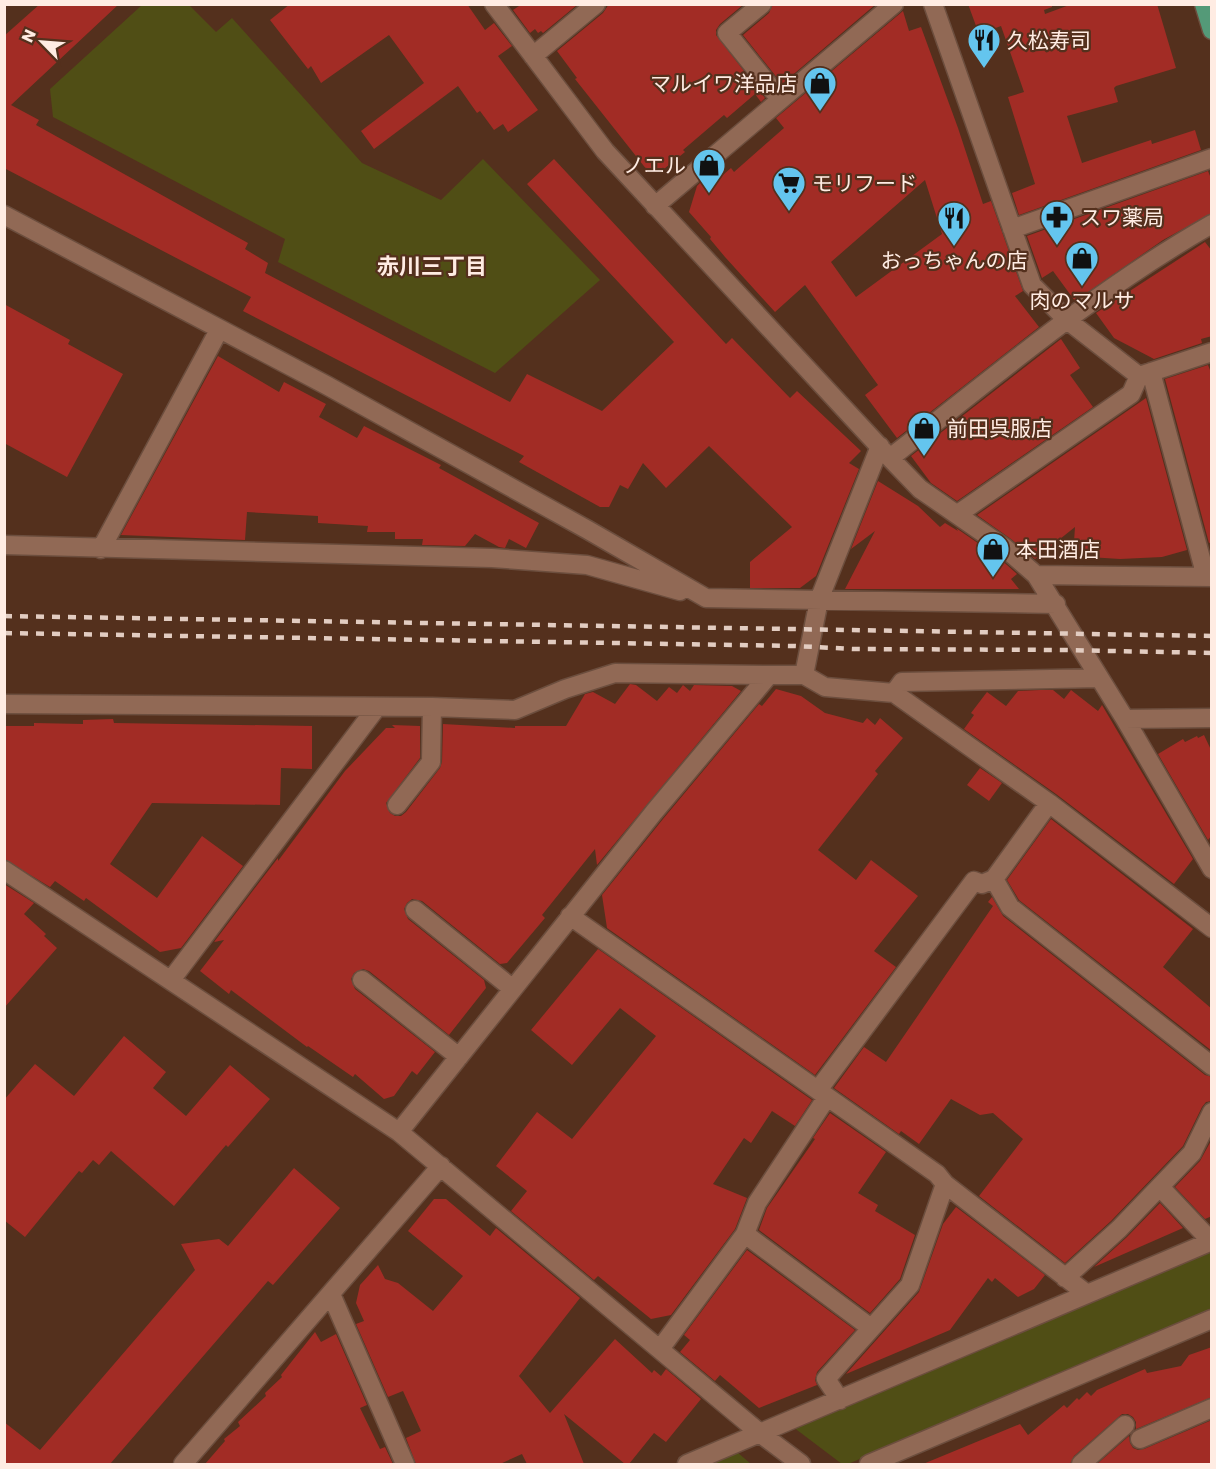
<svg xmlns="http://www.w3.org/2000/svg" width="1216" height="1469" font-family="Poppins,'Noto Sans JP',sans-serif">
<style>
.green{fill:#504e15}
.building{fill:#a22c25;fill-rule:evenodd}
.lines{fill:none;stroke-linecap:round;stroke-linejoin:round}
.minor-casing{stroke:#6c4e3e;stroke-width:21}
.major-casing{stroke:#6c4e3e;stroke-width:21}
.minor{stroke:#916955;stroke-width:18}
.major{stroke:#549a78;stroke-width:18}
.rail{stroke:#e2ccc1;stroke-width:4.5;stroke-dasharray:8 8;stroke-linecap:butt}
.labels{text-anchor:middle;dominant-baseline:central;stroke-width:4.5;stroke-linejoin:round;paint-order:stroke}
.poi-label{font-size:21px;fill:#ffece3;stroke:#54301d;text-anchor:start}
.neighbourhood-label{font-size:22px;font-weight:bold;fill:#ffece3;stroke:#54301d}
</style>
<rect width="100%" height="100%" fill="#54301d"/>
<!-- green -->
<path class="green" d="M 142,5 L 189,5 L 216,32 L 232,18 L 362,163 L 441,200 L 483,159 L 600,280 L 495,373 L 278,262 L 285,239 L 53,117 L 50,89 Z
M 1209,1250 L 1211,1255 L 1211,1309 L 848,1464 L 842,1464 L 793,1427 Z
M 737,1452 L 751,1464 L 708,1464 Z"/>
<!-- building -->
<path class="building" d="M 40,4 L 119,4 L 11,105 L 39,120 L 36,125 L 248,243 L 245,249 L 268,263 L 265,273 L 510,402 L 527,374 L 602,411 L 674,342 L 527,184 L 554,159 L 726,344 L 732,338 L 790,398 L 797,391 L 861,451 L 849,463 L 859,469 L 816,576 L 800,588 L 750,588 L 750,562 L 792,527 L 709,446 L 666,488 L 643,463 L 628,489 L 620,485 L 609,507 L 600,507 L 519,462 L 524,456 L 243,311 L 251,297 L 4,168 L 4,36 Z
M 290,4 L 467,4 L 485,30 L 494,23 L 512,46 L 498,56 L 538,110 L 508,132 L 503,124 L 494,130 L 480,111 L 477,113 L 458,86 L 374,149 L 361,131 L 424,83 L 389,35 L 321,83 L 311,66 L 308,69 L 270,20 Z
M 518,4 L 577,4 L 577,5 L 543,33 L 541,31 L 538,33 L 535,29 L 530,33 L 513,10 L 519,6 Z
M 609,4 L 744,4 L 720,24 L 716,30 L 716,35 L 765,98 L 761,102 L 755,94 L 727,118 L 724,115 L 683,150 L 685,152 L 659,173 L 647,170 L 575,79 L 577,78 L 557,51 L 603,13 Z
M 773,4 L 876,4 L 782,84 L 743,35 L 769,13 Z
M 968,4 L 1052,4 L 1052,7 L 1044,10 L 1045,14 L 1072,4 L 1157,4 L 1176,68 L 1116,86 L 1114,88 L 1118,102 L 1067,116 L 1082,163 L 1151,140 L 1152,144 L 1195,130 L 1201,150 L 1019,215 L 1012,193 L 1035,184 L 1008,97 L 1024,92 L 1001,26 L 979,34 Z
M 903,11 L 909,31 L 921,27 L 958,128 L 983,204 L 991,201 L 1023,291 L 1015,296 L 1039,327 L 897,438 L 865,395 L 878,385 L 805,285 L 775,312 L 725,257 L 710,239 L 711,237 L 689,212 L 697,186 L 705,178 L 711,185 L 731,168 L 734,172 L 784,128 L 776,118 ZM 925,180 L 942,234 L 856,297 L 831,262 Z
M 1208,171 L 1212,181 L 1212,213 L 1163,240 L 1075,301 L 1053,271 L 1042,278 L 1027,236 Z
M 1205,242 L 1212,251 L 1212,336 L 1201,339 L 1202,343 L 1154,359 L 1114,338 L 1096,313 Z
M 4,304 L 70,340 L 68,344 L 123,374 L 67,477 L 4,443 Z
M 1061,339 L 1080,368 L 1070,375 L 1093,407 L 957,501 L 931,483 L 911,456 Z
M 218,356 L 279,392 L 284,382 L 326,404 L 319,417 L 357,438 L 364,426 L 441,465 L 439,468 L 539,523 L 526,548 L 509,539 L 505,548 L 499,547 L 475,534 L 465,546 L 422,545 L 423,539 L 395,539 L 395,532 L 367,532 L 368,526 L 318,523 L 318,516 L 247,512 L 245,540 L 121,535 Z
M 1208,365 L 1212,375 L 1212,542 L 1209,543 L 1165,379 Z
M 1146,398 L 1187,550 L 1162,557 L 1120,559 L 1073,556 L 1075,527 L 1035,559 L 1011,539 L 977,515 Z
M 878,481 L 918,506 L 940,527 L 945,523 L 958,531 L 956,528 L 998,557 L 1017,574 L 1011,579 L 1019,589 L 845,589 L 875,531 L 851,549 Z
M 630,684 L 636,685 L 657,701 L 669,687 L 677,693 L 683,685 L 690,691 L 694,685 L 732,686 L 741,691 L 597,865 L 595,849 L 542,915 L 545,918 L 507,963 L 500,964 L 422,901 L 412,899 L 407,903 L 404,909 L 408,919 L 484,980 L 486,988 L 449,1035 L 369,971 L 363,969 L 354,973 L 351,979 L 355,989 L 435,1052 L 417,1075 L 412,1071 L 394,1096 L 384,1099 L 355,1074 L 353,1077 L 308,1046 L 307,1047 L 231,990 L 229,994 L 200,971 L 224,940 L 214,942 L 261,880 L 278,858 L 278,861 L 345,771 L 386,728 L 395,728 L 392,725 L 420,726 L 420,758 L 386,803 L 390,813 L 395,816 L 401,816 L 406,812 L 440,768 L 442,762 L 443,724 L 515,728 L 515,726 L 566,726 L 585,694 L 593,692 L 615,704 Z
M 776,689 L 801,696 L 825,713 L 863,723 L 867,718 L 875,725 L 880,718 L 903,738 L 875,771 L 878,774 L 818,850 L 856,880 L 871,860 L 918,896 L 874,951 L 896,967 L 815,1075 L 607,928 L 602,895 L 663,819 L 759,704 L 762,706 Z
M 1040,690 L 1053,690 L 1064,699 L 1071,690 L 1098,711 L 1102,705 L 1193,859 L 1174,884 L 1056,794 L 964,729 L 974,715 L 971,713 L 987,692 L 1006,706 L 1018,691 Z
M 113,719 L 114,723 L 312,726 L 312,769 L 281,768 L 280,805 L 152,803 L 110,864 L 157,898 L 202,836 L 243,866 L 181,948 L 160,952 L 86,898 L 84,901 L 55,881 L 50,887 L 4,859 L 4,726 L 34,726 L 34,723 L 83,724 L 83,720 Z
M 1204,735 L 1212,752 L 1212,835 L 1208,840 L 1158,754 L 1183,739 L 1185,742 L 1197,736 L 1198,738 Z
M 980,768 L 1002,783 L 989,801 L 967,785 Z
M 1051,819 L 1193,929 L 1163,967 L 1212,1009 L 1212,1051 L 1019,900 L 1007,880 Z
M 4,884 L 34,903 L 24,914 L 46,934 L 44,936 L 57,948 L 4,1008 Z
M 992,897 L 1003,916 L 1205,1075 L 1212,1077 L 1212,1101 L 1206,1102 L 1202,1107 L 1183,1146 L 1111,1221 L 1065,1263 L 979,1196 L 1023,1139 L 993,1113 L 980,1115 L 951,1099 L 919,1144 L 901,1131 L 899,1134 L 834,1088 L 864,1047 L 886,1062 L 993,906 L 988,902 Z
M 598,949 L 812,1100 L 795,1126 L 772,1111 L 751,1143 L 744,1138 L 713,1184 L 747,1198 L 735,1229 L 671,1315 L 651,1319 L 598,1276 L 594,1280 L 511,1211 L 527,1191 L 496,1166 L 537,1112 L 572,1139 L 656,1036 L 620,1008 L 572,1065 L 531,1030 Z
M 124,1036 L 166,1072 L 153,1088 L 186,1116 L 230,1065 L 270,1099 L 228,1147 L 226,1145 L 174,1206 L 111,1151 L 99,1165 L 93,1160 L 82,1173 L 79,1171 L 25,1237 L 4,1220 L 4,1100 L 35,1064 L 74,1096 Z
M 830,1113 L 886,1152 L 858,1193 L 878,1205 L 875,1211 L 915,1235 L 900,1279 L 870,1313 L 759,1230 L 767,1208 L 815,1139 L 813,1138 Z
M 1212,1139 L 1212,1216 L 1205,1219 L 1175,1187 L 1200,1161 Z
M 294,1168 L 340,1208 L 273,1285 L 268,1281 L 110,1464 L 4,1464 L 4,1422 L 40,1450 L 195,1270 L 181,1244 L 219,1239 L 228,1246 Z
M 434,1199 L 446,1199 L 490,1236 L 496,1228 L 580,1298 L 519,1376 L 550,1413 L 615,1339 L 652,1373 L 654,1370 L 661,1376 L 666,1369 L 701,1399 L 666,1442 L 654,1433 L 629,1464 L 625,1464 L 564,1414 L 584,1464 L 527,1464 L 522,1454 L 500,1464 L 416,1464 L 406,1438 L 421,1431 L 403,1391 L 388,1397 L 356,1324 L 364,1321 L 356,1303 L 360,1285 L 378,1265 L 385,1279 L 398,1283 L 433,1311 L 463,1276 L 408,1231 Z
M 1160,1203 L 1183,1228 L 1094,1267 L 1127,1237 Z
M 956,1207 L 1045,1275 L 1034,1289 L 1018,1297 L 995,1278 L 992,1282 L 988,1278 L 950,1330 L 846,1374 L 919,1292 L 943,1224 Z
M 747,1250 L 855,1330 L 817,1372 L 815,1380 L 817,1385 L 759,1408 L 720,1375 L 715,1381 L 680,1352 L 690,1340 L 684,1335 Z
M 315,1332 L 321,1342 L 336,1334 L 367,1405 L 360,1408 L 380,1449 L 385,1447 L 393,1464 L 205,1464 L 225,1441 L 224,1439 L 240,1426 L 238,1422 L 266,1396 L 265,1393 L 282,1377 L 281,1375 Z
M 1212,1347 L 1212,1397 L 1136,1429 L 1136,1422 L 1133,1417 L 1128,1414 L 1122,1414 L 1074,1456 L 1070,1464 L 923,1464 L 1020,1424 L 1028,1435 L 1064,1405 L 1067,1408 L 1077,1398 L 1079,1400 L 1087,1392 L 1091,1396 L 1097,1390 L 1145,1369 L 1147,1373 L 1181,1366 L 1189,1355 Z
M 1212,1420 L 1212,1464 L 1097,1464 L 1129,1436 L 1130,1443 L 1133,1448 L 1138,1450 L 1144,1449 Z"/>
<g class="lines">
<defs>
<path id="minor" d="M 494,4 L 605,151 L 890,458 L 920,489 L 1005,548 L 1036,575 L 1125,719 L 1212,869
M 762,4 L 727,33 L 780,99
M 933,4 L 1032,285 L 1067,320 L 1139,376
M 533,56 L 596,4
M 655,206 L 894,4
M 4,215 L 326,385 L 588,530 L 706,598 L 1056,604
M 1012,229 L 1212,158
M 1151,372 L 1206,577
M 890,458 C 994,377 1096,290 1212,224
M 958,514 L 1131,394 L 1139,376 L 1212,352
M 4,545 L 492,558 L 587,565 L 680,591
M 101,549 L 219,330
M 1036,575 L 1212,577
M 804,675 L 825,687 L 894,693 L 1049,803 L 1212,928
M 894,693 L 902,682 L 1098,678
M 4,704 L 432,707 L 515,710 L 565,689 L 615,673 L 769,675
M 1125,719 L 1212,718
M 397,805 L 431,762 L 432,707
M 4,870 L 399,1132 L 761,1434 L 801,1464
M 994,879 L 1010,907 L 1212,1066
M 415,910 L 513,989
M 570,916 L 937,1174 L 945,1184 L 1087,1294
M 171,980 L 377,707
M 362,980 L 459,1057
M 818,1090 L 974,881 L 982,884 L 994,879 L 1049,803
M 399,1132 L 654,812 L 769,675 L 804,675 L 819,600 L 880,446
M 1160,1187 L 1211,1241
M 745,1234 L 871,1328
M 1065,1278 L 1119,1229 L 1192,1153 L 1212,1112
M 331,1294 L 405,1464
M 660,1349 L 745,1234 L 757,1203 L 827,1097
M 840,1400 L 826,1379 L 910,1285 L 945,1184
M 1140,1439 L 1212,1408
M 183,1464 L 441,1166
M 687,1464 L 1212,1241
M 869,1464 L 1212,1319
M 1081,1464 L 1125,1425"/>
<path id="major" d="M 1204,4 L 1212,30"/>
</defs>
<!-- minor casing -->
<use href="#minor" class="minor-casing"/>
<!-- major casing -->
<use href="#major" class="major-casing"/>
<!-- minor -->
<use href="#minor" class="minor"/>
<!-- major -->
<use href="#major" class="major"/>
<!-- rail -->
<path class="rail" d="M 4,616 L 1212,636
M 4,633 L 795,646 L 854,649 L 1063,650 L 1212,653"/>
</g>
<!-- icons -->
<defs>
<symbol id="restaurant-pin" viewBox="-11 -11 22 30"><path d="M0 17L-7.5 6A9.5 9.5 0 1 1 7.5 6Z" fill="#64c5ee" stroke="#54301d"/><path d="M-5-6h1v4h1v-4h1v4h1v-4h1v5L-1.5 .5V6h-2V.5L-5-1ZM5-6V6H3V1.5H1.5Q1.5-4 5-6Z" fill="#111"/></symbol>
<symbol id="shop-pin" viewBox="-11 -11 22 30"><path d="M0 17L-7.5 6A9.5 9.5 0 1 1 7.5 6Z" fill="#64c5ee" stroke="#54301d"/><path d="M-5-2.5h2.3a2.7 3.5 0 0 1 5.4 0H5L5.5 6h-11ZM-1.5-2.5h3a1.5 2.3 0 0 0-3 0Z" fill="#111"/></symbol>
<symbol id="supermarket-pin" viewBox="-11 -11 22 30"><path d="M0 17L-7.5 6A9.5 9.5 0 1 1 7.5 6Z" fill="#64c5ee" stroke="#54301d"/><path d="M-6-5.5h2.5l.6 2H6L4.5 2H-2.5L-4.4-4H-6ZM-1.5 3.2a1.3 1.3 0 1 0 .1 0ZM3 3.2a1.3 1.3 0 1 0 .1 0Z" fill="#111"/></symbol>
<symbol id="pharmacy-pin" viewBox="-11 -11 22 30"><path d="M0 17L-7.5 6A9.5 9.5 0 1 1 7.5 6Z" fill="#64c5ee" stroke="#54301d"/><path d="M-2-6h4v4h4v4h-4v4h-4v-4h-4v-4h4Z" fill="#111"/></symbol>
</defs>
<g fill-rule="evenodd">
<use href="#restaurant-pin" x="965" y="21" width="38" height="52"/>
<use href="#shop-pin" x="801" y="64" width="38" height="52"/>
<use href="#shop-pin" x="690" y="146" width="38" height="52"/>
<use href="#supermarket-pin" x="770" y="164" width="38" height="52"/>
<use href="#pharmacy-pin" x="1038" y="198" width="38" height="52"/>
<use href="#restaurant-pin" x="935" y="199" width="38" height="52"/>
<use href="#shop-pin" x="1063" y="239" width="38" height="52"/>
<use href="#shop-pin" x="905" y="409" width="38" height="52"/>
<use href="#shop-pin" x="974" y="530" width="38" height="52"/>
</g>
<g class="labels">
<!-- poi labels -->
<g class="poi-label">
<text x="1007" y="40">久松寿司</text>
<text x="797" y="83" text-anchor="end">マルイワ洋品店</text>
<text x="686" y="165" text-anchor="end">ノエル</text>
<text x="812" y="183">モリフード</text>
<text x="1080" y="217">スワ薬局</text>
<text x="954" y="260" text-anchor="middle">おっちゃんの店</text>
<text x="1082" y="300" text-anchor="middle">肉のマルサ</text>
<text x="947" y="428">前田呉服店</text>
<text x="1016" y="549">本田酒店</text>
</g>
<!-- neighbourhood labels -->
<g class="neighbourhood-label">
<text x="432" y="266">赤川三丁目</text>
</g>
</g>
<!-- border -->
<rect width="1216" height="1469" fill="none" stroke="#ffece3" stroke-width="12"/>
<!-- north arrow -->
<g transform="translate(42 42) rotate(295)" stroke="#54301d" stroke-width="4.5" paint-order="stroke">
<path d="M0-4.5L10 22L0 15L-10 22Z" fill="#ffece3"/>
<text y="-9" font-size="16" font-weight="bold" text-anchor="middle" fill="#ffece3">N</text>
</g>
</svg>
